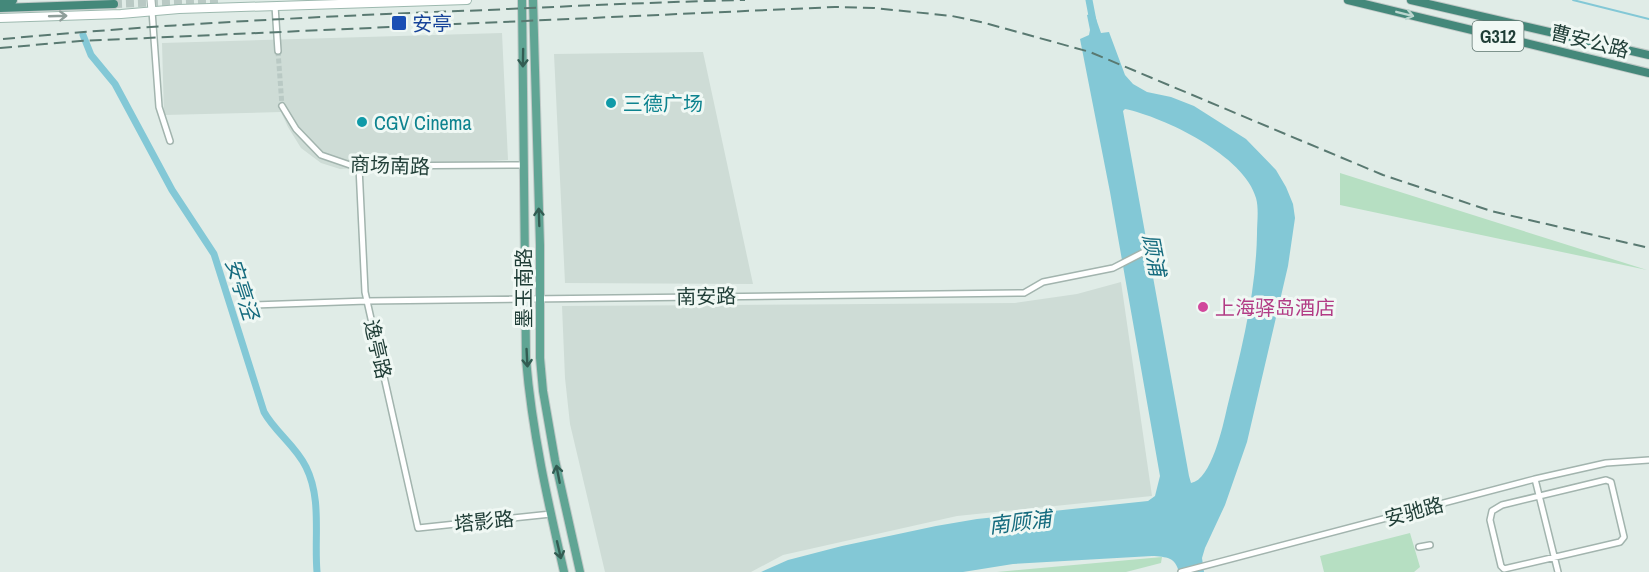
<svg xmlns="http://www.w3.org/2000/svg" width="1649" height="572" font-family="'Archivo Narrow','Noto Sans SC',sans-serif">
<style>
.built{fill:#cedcd6}
.green{fill:#b6dfc2}
.water{fill:#83c8d6;fill-rule:evenodd}
.lines{fill:none;stroke-linecap:round;stroke-linejoin:round}
.stream{stroke:#83c8d6;stroke-width:2}
.canal{stroke:#83c8d6;stroke-width:7}
.minor-tunnel{stroke:#b9c9c4;stroke-width:5;stroke-dasharray:5 2.5;stroke-linecap:butt}
.trunk-tunnel{stroke:#b9c9c4;stroke-width:8;stroke-dasharray:8 4;stroke-linecap:butt}
.minor-casing{stroke:#a2b4ae;stroke-width:8}
.tertiary-casing{stroke:#a2b4ae;stroke-width:9}
.secondary-casing{stroke:#9db9af;stroke-width:10}
.primary-casing{stroke:#c0c9c7;stroke-width:10}
.trunk-casing{stroke:#c0c9c7;stroke-width:10}
.minor{stroke:#fff;stroke-width:5}
.tertiary{stroke:#fff;stroke-width:7}
.secondary{stroke:#fff;stroke-width:8}
.primary{stroke:#60a594;stroke-width:8}
.trunk{stroke:#44887a;stroke-width:8}
.rail{stroke:#597971;stroke-width:2;stroke-dasharray:12 6;stroke-linecap:butt}
.oneway{stroke:#bcd6cf}
.oneway2{stroke:#8f9e9a}
.oneway3{stroke:#325c52}
.transit-dot{fill:#1a4fb4;stroke:#f0f8f4;stroke-width:2}
.culture-dot{fill:#0f9aa8;stroke:#f0f8f4;stroke-width:2}
.hotel-dot{fill:#d1479c;stroke:#f0f8f4;stroke-width:2}
.labels{text-anchor:middle;dominant-baseline:central;stroke-width:6;stroke-linejoin:round;paint-order:stroke}
.shield{fill:#f0f8f4;stroke:#5e756f;stroke-width:1.5}
.shield-label{font-size:18px;font-weight:bold;fill:#1f3d36}
.transit-label{font-size:20px;fill:#164399;stroke:#f0f8f4;text-anchor:start}
.street-label{font-size:20px;fill:#1f3d36;stroke:#f0f8f4}
.culture-label{font-size:20px;fill:#0d838f;stroke:#f0f8f4;text-anchor:start}
.hotel-label{font-size:20px;fill:#b23c85;stroke:#f0f8f4;text-anchor:start}
.water-label{font-size:21px;font-style:italic;fill:#156b7e;stroke:#f0f8f4}
</style>
<rect width="100%" height="100%" fill="#e0ece7"/>
<!-- built -->
<path class="built" d="M 502,33 L 508,160 L 340,169 L 321,163 L 301,148 L 288,127 L 281,112 L 164,115 L 162,43 Z
M 703,52 L 753,284 L 565,283 L 554,54 Z
M 1121,282 L 1152,496 L 957,516 L 783,555 L 751,572 L 605,572 L 570,424 L 565,378 L 562,306 L 1015,303 L 1077,294 Z"/>
<!-- green -->
<path class="green" d="M 1340,173 L 1647,270 L 1340,205 Z
M 1410,533 L 1420,567 L 1414,572 L 1324,572 L 1320,556 Z
M 1162,557 L 1161,563 L 1126,572 L 997,572 Z"/>
<!-- water -->
<path class="water" d="M 1094,13 L 1101,33 L 1109,32 L 1125,75 L 1133,84 L 1147,92 L 1171,97 L 1194,106 L 1246,139 L 1276,170 L 1286,187 L 1293,204 L 1295,218 L 1288,266 L 1247,442 L 1225,505 L 1205,548 L 1202,558 L 1204,572 L 1179,572 C 1175,557 1167,557 1152,556 L 1013,564 L 963,572 L 761,572 L 788,560 L 842,546 L 936,526 L 977,519 L 1148,501 L 1155,496 L 1160,476 L 1110,192 L 1080,39 L 1089,35 L 1090,30 L 1087,15 ZM 1125,109 C 1164,117 1245,156 1256,198 C 1259,209 1257,222 1257,234 C 1256,294 1241,351 1227,408 C 1223,426 1211,480 1191,483 L 1189,476 L 1123,111 Z"/>
<g class="lines">
<!-- stream -->
<path class="stream" d="M 1573,0 L 1649,19"/>
<!-- canal -->
<path class="canal" d="M 1089,0 L 1093,21
M 83,35 L 91,55 L 115,84 L 172,190 L 214,254 L 264,412 C 275,432 296,446 306,467 C 322,499 314,537 317,572"/>
<!-- minor-tunnel -->
<path class="minor-tunnel" d="M 278,51 L 282,106"/>
<!-- trunk-tunnel -->
<path class="trunk-tunnel" d="M 114,4 L 220,0"/>
<defs>
<path id="minor" d="M 275,6 L 278,51
M 152,11 L 159,107 L 170,141
M 282,106 L 296,129 L 321,155 L 353,166 L 524,165
M 359,167 L 365,292 L 418,528 L 551,514
M 253,305 L 367,301 L 1024,293 L 1043,282 L 1113,268 L 1150,249
M 1535,479 L 1558,572
M 1606,480 L 1611,482 L 1624,537 L 1620,542 L 1504,569 L 1501,566 L 1490,520 L 1492,511 L 1502,505 Z
M 1419,547 L 1430,545
M 1181,572 L 1535,479 L 1606,463 L 1649,460"/>
<path id="tertiary" d="M 151,0 L 152,11"/>
<path id="secondary" d="M 0,18 L 121,14 L 179,9 L 467,0"/>
<path id="primary" d="M 522,0 L 526,359 C 532,432 548,502 564,572
M 533,0 L 540,245 L 540,358 L 543,391 L 555,460 L 580,572"/>
<path id="trunk" d="M 0,0 L 13,0
M 1348,0 L 1649,73
M 1411,0 L 1649,55
M 0,8 L 114,4"/>
</defs>
<!-- minor casing -->
<use href="#minor" class="minor-casing"/>
<!-- tertiary casing -->
<use href="#tertiary" class="tertiary-casing"/>
<!-- secondary casing -->
<use href="#secondary" class="secondary-casing"/>
<!-- primary casing -->
<use href="#primary" class="primary-casing"/>
<!-- trunk casing -->
<use href="#trunk" class="trunk-casing"/>
<!-- minor -->
<use href="#minor" class="minor"/>
<!-- tertiary -->
<use href="#tertiary" class="tertiary"/>
<!-- secondary -->
<use href="#secondary" class="secondary"/>
<!-- primary -->
<use href="#primary" class="primary"/>
<!-- trunk -->
<use href="#trunk" class="trunk"/>
<!-- rail -->
<path class="rail" d="M 3,39 C 164,24 325,16 487,10 C 573,6 658,2 745,0
M 0,48 L 80,41 L 835,7 L 874,8 L 952,16 L 985,23 L 1090,52 L 1383,175 L 1491,211 L 1649,248"/>
</g>
<!-- one-way arrows -->
<defs><path id="oneway-shaft" d="M-6 0H5M1.5-3L5.5 0L1.5 3" fill="none" stroke-width="1.6" stroke-linecap="round" stroke-linejoin="round" transform="scale(1.5)"/></defs>
<use class="oneway" href="#oneway-shaft" transform="translate(1405 14) rotate(14)"/>
<use class="oneway2" href="#oneway-shaft" transform="translate(58 16) rotate(-2)"/>
<g class="oneway3">
<use href="#oneway-shaft" transform="translate(523 58) rotate(91)"/>
<use href="#oneway-shaft" transform="translate(539 217) rotate(-92)"/>
<use href="#oneway-shaft" transform="translate(527 358) rotate(87)"/>
<use href="#oneway-shaft" transform="translate(558 474) rotate(-101)"/>
<use href="#oneway-shaft" transform="translate(559 550) rotate(77)"/>
</g>
<!-- markers -->
<rect class="transit-dot" x="391" y="15" width="16" height="16" rx="3"/>
<g class="culture-dot">
<circle cx="611" cy="103" r="6"/>
<circle cx="362" cy="122" r="6"/>
</g>
<circle class="hotel-dot" cx="1203" cy="307" r="6"/>
<g class="labels">
<!-- shield labels -->
<rect class="shield" x="1472.5" y="21" width="51" height="30" rx="4.5"/>
<g class="shield-label">
<text x="1498" y="36">G312</text>
</g>
<!-- transit labels -->
<g class="transit-label">
<text x="412" y="23">安亭</text>
</g>
<!-- street labels -->
<g class="street-label">
<text transform="translate(1590 41) rotate(14)">曹安公路</text>
<text transform="translate(390 165) rotate(2)">商场南路</text>
<text transform="translate(523 288) rotate(-90)">墨玉南路</text>
<text transform="translate(706 296) rotate(-1)">南安路</text>
<text transform="translate(378 349) rotate(77)">逸亭路</text>
<text transform="translate(1414 511) rotate(-15)">安驰路</text>
<text transform="translate(484 521) rotate(-6)">塔影路</text>
</g>
<!-- culture labels -->
<g class="culture-label">
<text x="623" y="103">三德广场</text>
<text x="374" y="122">CGV Cinema</text>
</g>
<!-- hotel labels -->
<g class="hotel-label">
<text x="1215" y="307">上海驿岛酒店</text>
</g>
<!-- water labels -->
<g class="water-label">
<text transform="translate(1154 255) rotate(79)">顾浦</text>
<text transform="translate(242 289) rotate(72)">安亭泾</text>
<text transform="translate(1020 522) rotate(-7)">南顾浦</text>
</g>
</g>
</svg>
